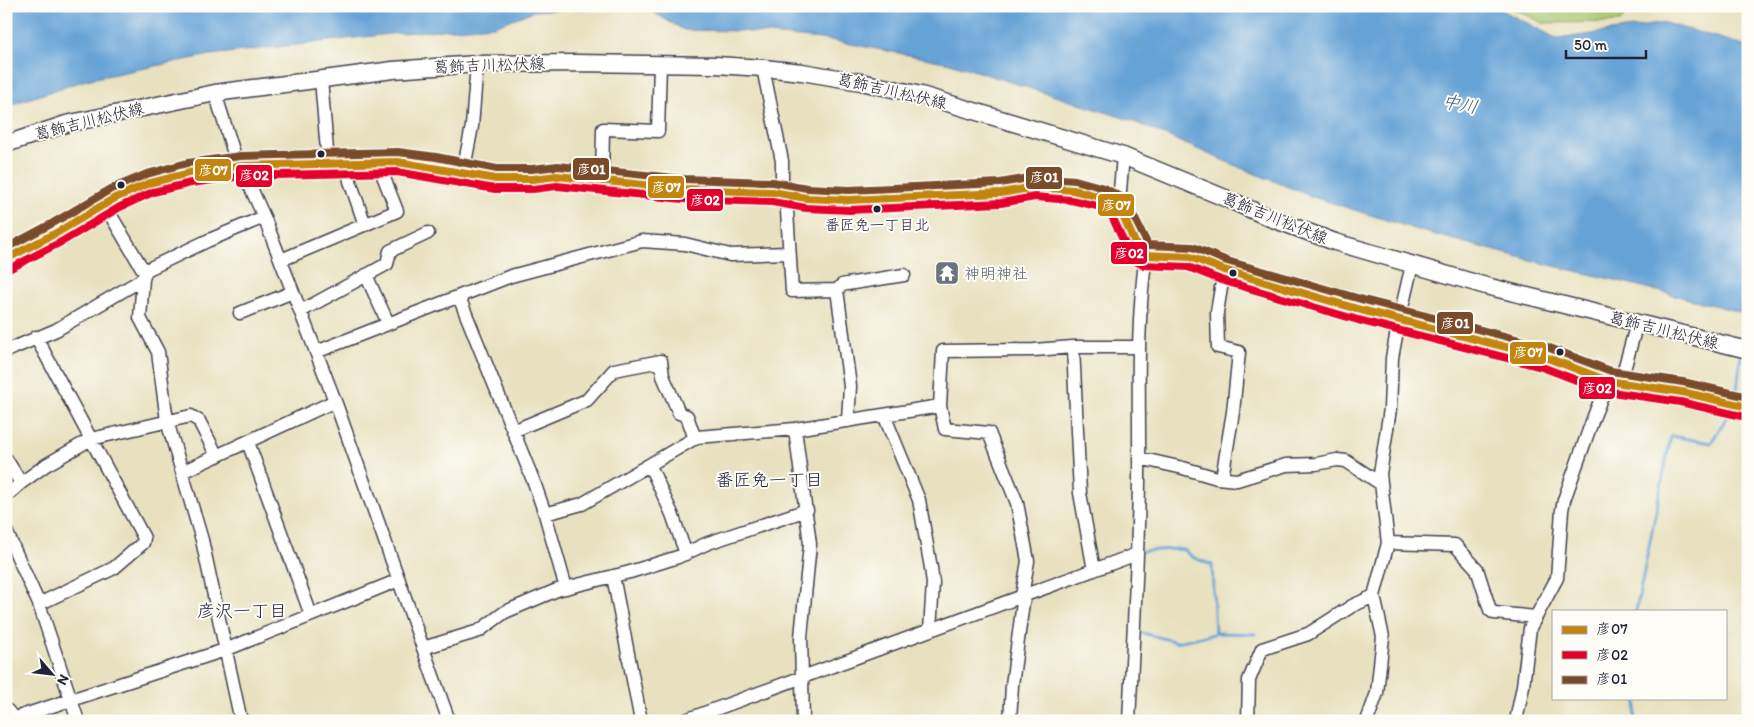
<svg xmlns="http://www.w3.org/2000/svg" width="1754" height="727" font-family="Itim,'Klee One',sans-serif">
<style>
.green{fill:#abc86f;stroke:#667555}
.water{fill:#65a2d6;stroke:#446288}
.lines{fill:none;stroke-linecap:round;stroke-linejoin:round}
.stream{stroke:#65a2d6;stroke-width:3}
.minor-casing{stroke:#403f4f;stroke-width:15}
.major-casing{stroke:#403f4f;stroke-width:19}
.minor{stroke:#fff;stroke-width:12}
.major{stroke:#fff;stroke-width:16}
.bus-1-casing{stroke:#fdfcf7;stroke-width:11}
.bus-2-casing{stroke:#fdfcf7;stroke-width:11}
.bus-3-casing{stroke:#fdfcf7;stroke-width:11}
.bus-1{stroke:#c2850f;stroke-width:8}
.bus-2{stroke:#e4002b;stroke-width:8}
.bus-3{stroke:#7a4b2a;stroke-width:8}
.bus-dot{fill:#22223b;stroke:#fdfcf7;stroke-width:2}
.labels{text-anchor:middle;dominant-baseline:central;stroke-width:4;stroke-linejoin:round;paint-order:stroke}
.bus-label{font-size:15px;fill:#22223b;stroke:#fdfcf7}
.street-label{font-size:16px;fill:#22223b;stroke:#fdfcf7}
.worship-label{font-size:16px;fill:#5b616d;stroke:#fdfcf7;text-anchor:start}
.water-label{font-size:18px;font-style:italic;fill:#405c81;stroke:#fdfcf7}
.neighbourhood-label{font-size:18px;fill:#22223b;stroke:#fdfcf7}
.line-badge{stroke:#fdfcf7;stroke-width:2}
.badge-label{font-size:14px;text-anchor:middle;font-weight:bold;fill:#fff}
</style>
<rect width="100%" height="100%" fill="#fdfcf7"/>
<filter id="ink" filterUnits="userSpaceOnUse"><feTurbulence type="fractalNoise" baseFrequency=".02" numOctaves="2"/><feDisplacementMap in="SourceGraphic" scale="10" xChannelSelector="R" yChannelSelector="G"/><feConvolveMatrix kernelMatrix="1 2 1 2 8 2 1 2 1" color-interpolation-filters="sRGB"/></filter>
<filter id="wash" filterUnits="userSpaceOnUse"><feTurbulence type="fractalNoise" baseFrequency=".0096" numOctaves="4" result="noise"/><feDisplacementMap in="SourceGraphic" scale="20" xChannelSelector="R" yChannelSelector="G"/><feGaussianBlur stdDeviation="1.12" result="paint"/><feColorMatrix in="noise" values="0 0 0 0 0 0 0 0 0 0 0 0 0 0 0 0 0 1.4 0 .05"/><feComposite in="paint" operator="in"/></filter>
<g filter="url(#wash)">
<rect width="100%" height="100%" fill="#e8e1bf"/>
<!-- green -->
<path class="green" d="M 1508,6 L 1632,6 L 1620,22 L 1543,23 Z"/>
<!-- water -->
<path class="water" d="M 6,6 L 1494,6 L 1558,39 L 1665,23 L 1748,46 L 1748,314 L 1615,280 L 1545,264 L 1421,231 L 1313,197 L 1241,168 L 1130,120 L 950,63 L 830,40 L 740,31 L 684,30 L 647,9 L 619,7 L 534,11 L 494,26 L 389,34 L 210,55 L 86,80 L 6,106 Z"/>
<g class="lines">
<!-- stream -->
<path class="stream" d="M 1744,345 L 1748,334
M 1736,401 L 1741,353
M 1142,551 L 1176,549 L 1184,550 L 1192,557 L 1212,565 L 1215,634
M 1636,611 L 1671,436 L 1711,443 L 1733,407
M 1139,632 L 1177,642 L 1218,633 L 1255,634
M 1635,721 L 1637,698"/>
</g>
</g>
<g filter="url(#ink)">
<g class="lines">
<defs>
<path id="minor" d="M 763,68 L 782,161 L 782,194
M 321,79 L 328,163
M 215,93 L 238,166
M 347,163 L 350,181 L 365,225
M 241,166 L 264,217 L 335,401 L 449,721
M 463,173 L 472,126 L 477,64
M 602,181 L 603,129 L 658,131 L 660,64
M 786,195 L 792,291 L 837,290 L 850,386 L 848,421
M 104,204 L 145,273 L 143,279 L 140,318 L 158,352 L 167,421 L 202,540 L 241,721
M 1121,210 L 1119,202 L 1123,156
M 6,259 L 58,232 L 115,198 L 150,183 L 189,173 L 241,166 L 398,162 L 434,167 L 496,179 L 533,179 L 557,176 L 683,189 L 773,192 L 806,198 L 849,200 L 1001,193 L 1035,187 L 1073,190 L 1101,197 L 1119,207 L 1137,247 L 1141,253 L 1146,255 L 1190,257 L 1224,270 L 1361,310 L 1545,357 L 1608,381 L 1682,392 L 1748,407
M 281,260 L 397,211 L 378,163
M 144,271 L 207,241 L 264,217
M 366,275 L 388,323
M 837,290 L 842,285 L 847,284 L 904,275
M 459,297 L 535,485 L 545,514 L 566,588
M 301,311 L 387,264 L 390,251 L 428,233
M 240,313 L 293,292
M 36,337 L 144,538 L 143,543 L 114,568 L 39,604
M 1073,347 L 1080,493 L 1094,570
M 6,351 L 56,330 L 143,279
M 316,352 L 511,276 L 642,241 L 685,244 L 730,255 L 789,253
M 1620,384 L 1637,323
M 884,415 L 919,500 L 931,568 L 933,583 L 930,630
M 795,429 L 810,544 L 801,637 L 803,721
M 513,431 L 587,400 L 614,370 L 661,361 L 663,376 L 679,413 L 687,416 L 695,439
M 248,442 L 311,615
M 1139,458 L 1183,468 L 1217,478 L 1237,480 L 1286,465 L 1316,464 L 1337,460 L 1346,461 L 1381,484
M 6,459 L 21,483 L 6,496
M 650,466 L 672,514 L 686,554
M 182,472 L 335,401
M 1222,478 L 1233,412 L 1239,352 L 1218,347 L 1217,312 L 1224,270
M 21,483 L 46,465 L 91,439 L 191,416 L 199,421 L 217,456
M 545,514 L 582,504 L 697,437 L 795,429 L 940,406
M 6,531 L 39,604 L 78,721
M 1388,543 L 1455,545 L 1477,569 L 1490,610 L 1494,613 L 1536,617
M 613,576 L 641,721
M 1022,596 L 1028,561 L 1017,503 L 989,433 L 945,429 L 940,406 L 943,351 L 1034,350 L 1073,347 L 1138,347
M 423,648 L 479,631 L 505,612 L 557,590 L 630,572 L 678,557 L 708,543 L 807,510
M 12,719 L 225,650 L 399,580
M 683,721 L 1137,554
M 1010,721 L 1012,685 L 1024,595
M 1129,721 C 1133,641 1138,562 1139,482 C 1140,405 1135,332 1146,255
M 1248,721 L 1249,680 L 1262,649 L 1308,634 L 1352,606 L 1374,596
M 1367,721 L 1377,693 L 1383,637 L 1374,596 L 1388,543 L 1380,474 L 1390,409 L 1392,358 L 1399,320 L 1412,265
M 1516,721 L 1523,686 L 1530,628 L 1557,578 L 1562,510 L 1564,500 L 1594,416 L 1608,381"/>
<path id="major" d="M 6,144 L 66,124 L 215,93 L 393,70 L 477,64 L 576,63 L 716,65 L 763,68 L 802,72 L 861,82 L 921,95 L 1123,156 L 1225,198 L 1270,218 L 1335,242 L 1486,286 L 1748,350
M 6,712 L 13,721"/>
</defs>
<!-- minor casing -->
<use href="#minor" class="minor-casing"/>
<!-- major casing -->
<use href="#major" class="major-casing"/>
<!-- minor -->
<use href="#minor" class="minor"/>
<!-- major -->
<use href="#major" class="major"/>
<defs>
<path id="bus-1" d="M 6,259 L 58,232 L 115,198 L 150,183 L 189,173 L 241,166 L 398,162 L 496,179 L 533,179 L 557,176 L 683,189 L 773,192 L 806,198 L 849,200 L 1001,193 L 1035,187 L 1073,190 L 1101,197 L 1119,207 L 1137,247 L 1141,253 L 1146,255 L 1190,257 L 1224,270 L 1361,310 L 1545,357 L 1608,381 L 1682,392 L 1748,407"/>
<path id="bus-2" d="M 11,268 L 63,241 L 120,207 L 153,192 L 191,183 L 242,176 L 397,172 L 495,189 L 533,189 L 557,186 L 682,199 L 772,202 L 806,208 L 849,210 L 1001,203 L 1035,197 L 1071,200 L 1097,206 L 1111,214 L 1129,253 L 1135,261 L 1143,265 L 1188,267 L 1221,280 L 1358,320 L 1542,367 L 1605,391 L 1680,402 L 1746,417"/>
<path id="bus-3" d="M 6,248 L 53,223 L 111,189 L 147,174 L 187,163 L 241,156 L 398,152 L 436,157 L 497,169 L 532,169 L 558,166 L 684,179 L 773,182 L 807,188 L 849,190 L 1000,183 L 1035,177 L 1075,180 L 1104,188 L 1125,199 L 1148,245 L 1193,247 L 1227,261 L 1364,300 L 1547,347 L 1611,371 L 1683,382 L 1748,397"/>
</defs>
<!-- bus-1 casing -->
<use href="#bus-1" class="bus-1-casing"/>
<!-- bus-2 casing -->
<use href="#bus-2" class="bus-2-casing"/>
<!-- bus-3 casing -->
<use href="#bus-3" class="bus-3-casing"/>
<!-- bus-1 -->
<use href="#bus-1" class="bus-1"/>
<!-- bus-2 -->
<use href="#bus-2" class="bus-2"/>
<!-- bus-3 -->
<use href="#bus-3" class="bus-3"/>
</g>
</g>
<!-- icons -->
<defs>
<symbol id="temple-square" viewBox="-11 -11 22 22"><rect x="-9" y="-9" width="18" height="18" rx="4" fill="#6b7280" stroke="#fdfcf7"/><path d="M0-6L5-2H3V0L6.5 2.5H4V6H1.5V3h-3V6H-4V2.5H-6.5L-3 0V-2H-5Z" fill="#fff"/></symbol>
</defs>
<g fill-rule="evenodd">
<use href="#temple-square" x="933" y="259" width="28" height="28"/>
</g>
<!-- markers -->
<g class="bus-dot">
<circle cx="321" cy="154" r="4.5"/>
<circle cx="121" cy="185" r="4.5"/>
<circle cx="877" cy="209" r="4.5"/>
<circle cx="1233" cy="273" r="4.5"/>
<circle cx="1560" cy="352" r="4.5"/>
</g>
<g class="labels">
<!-- bus labels -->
<g class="bus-label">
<text x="877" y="225">番匠免一丁目北</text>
</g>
<!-- street labels -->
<g class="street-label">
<text transform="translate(489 65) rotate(-2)">葛飾吉川松伏線</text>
<text transform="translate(892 91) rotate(13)">葛飾吉川松伏線</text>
<text transform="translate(89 121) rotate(-14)">葛飾吉川松伏線</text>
<text transform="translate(1275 218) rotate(22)">葛飾吉川松伏線</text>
<text transform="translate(1664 330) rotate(14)">葛飾吉川松伏線</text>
</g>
<!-- worship labels -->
<g class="worship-label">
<text x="964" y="273">神明神社</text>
</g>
<!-- water labels -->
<g class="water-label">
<text transform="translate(1460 104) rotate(12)">中川</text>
</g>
<!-- neighbourhood labels -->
<g class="neighbourhood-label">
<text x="769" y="480">番匠免一丁目</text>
<text x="242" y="611">彦沢一丁目</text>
</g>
</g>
<g class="line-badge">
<rect x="572" y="157" width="38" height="24" rx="5" fill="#7a4b2a"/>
<rect x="194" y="158" width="38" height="24" rx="5" fill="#c2850f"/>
<rect x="235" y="164" width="38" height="24" rx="5" fill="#e4002b"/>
<rect x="1025" y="166" width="38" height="24" rx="5" fill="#7a4b2a"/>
<rect x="647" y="175" width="38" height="24" rx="5" fill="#c2850f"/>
<rect x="686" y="188" width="38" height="24" rx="5" fill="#e4002b"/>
<rect x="1097" y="193" width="38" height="24" rx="5" fill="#c2850f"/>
<rect x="1110" y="241" width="38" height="24" rx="5" fill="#e4002b"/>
<rect x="1436" y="311" width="38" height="24" rx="5" fill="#7a4b2a"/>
<rect x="1509" y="341" width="38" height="24" rx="5" fill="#c2850f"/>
<rect x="1578" y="376" width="38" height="24" rx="5" fill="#e4002b"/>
</g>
<g class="badge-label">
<text x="591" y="174">彦01</text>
<text x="213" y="175">彦07</text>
<text x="254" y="180">彦02</text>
<text x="1044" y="182">彦01</text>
<text x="666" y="192">彦07</text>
<text x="705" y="205">彦02</text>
<text x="1116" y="210">彦07</text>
<text x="1129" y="258">彦02</text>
<text x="1455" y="328">彦01</text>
<text x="1528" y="357">彦07</text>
<text x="1597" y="393">彦02</text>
</g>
<!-- margin -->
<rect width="1754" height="727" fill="none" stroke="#fdfcf7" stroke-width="25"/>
<!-- legend -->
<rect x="1552" y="610" width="175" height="90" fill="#fdfcf7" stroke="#a5a5ac"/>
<rect x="1562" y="626" width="25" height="8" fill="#c2850f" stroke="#a5a5ac"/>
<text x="1596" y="634" font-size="15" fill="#22223b">彦07</text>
<rect x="1562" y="651" width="25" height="8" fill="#e4002b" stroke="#a5a5ac"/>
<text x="1596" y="660" font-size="15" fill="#22223b">彦02</text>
<rect x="1562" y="676" width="25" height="8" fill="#7a4b2a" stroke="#a5a5ac"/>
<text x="1596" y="684" font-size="15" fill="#22223b">彦01</text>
<!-- north arrow -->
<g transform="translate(52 674) rotate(118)" stroke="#fdfcf7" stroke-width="4" paint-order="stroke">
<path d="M0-4L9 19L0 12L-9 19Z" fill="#22223b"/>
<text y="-8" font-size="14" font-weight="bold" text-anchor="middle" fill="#22223b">N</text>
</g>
<!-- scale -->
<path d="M1566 50v8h80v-8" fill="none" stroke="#22223b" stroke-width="2.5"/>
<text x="1574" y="50" font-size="15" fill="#22223b" stroke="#fdfcf7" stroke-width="4" paint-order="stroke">50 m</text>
</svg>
